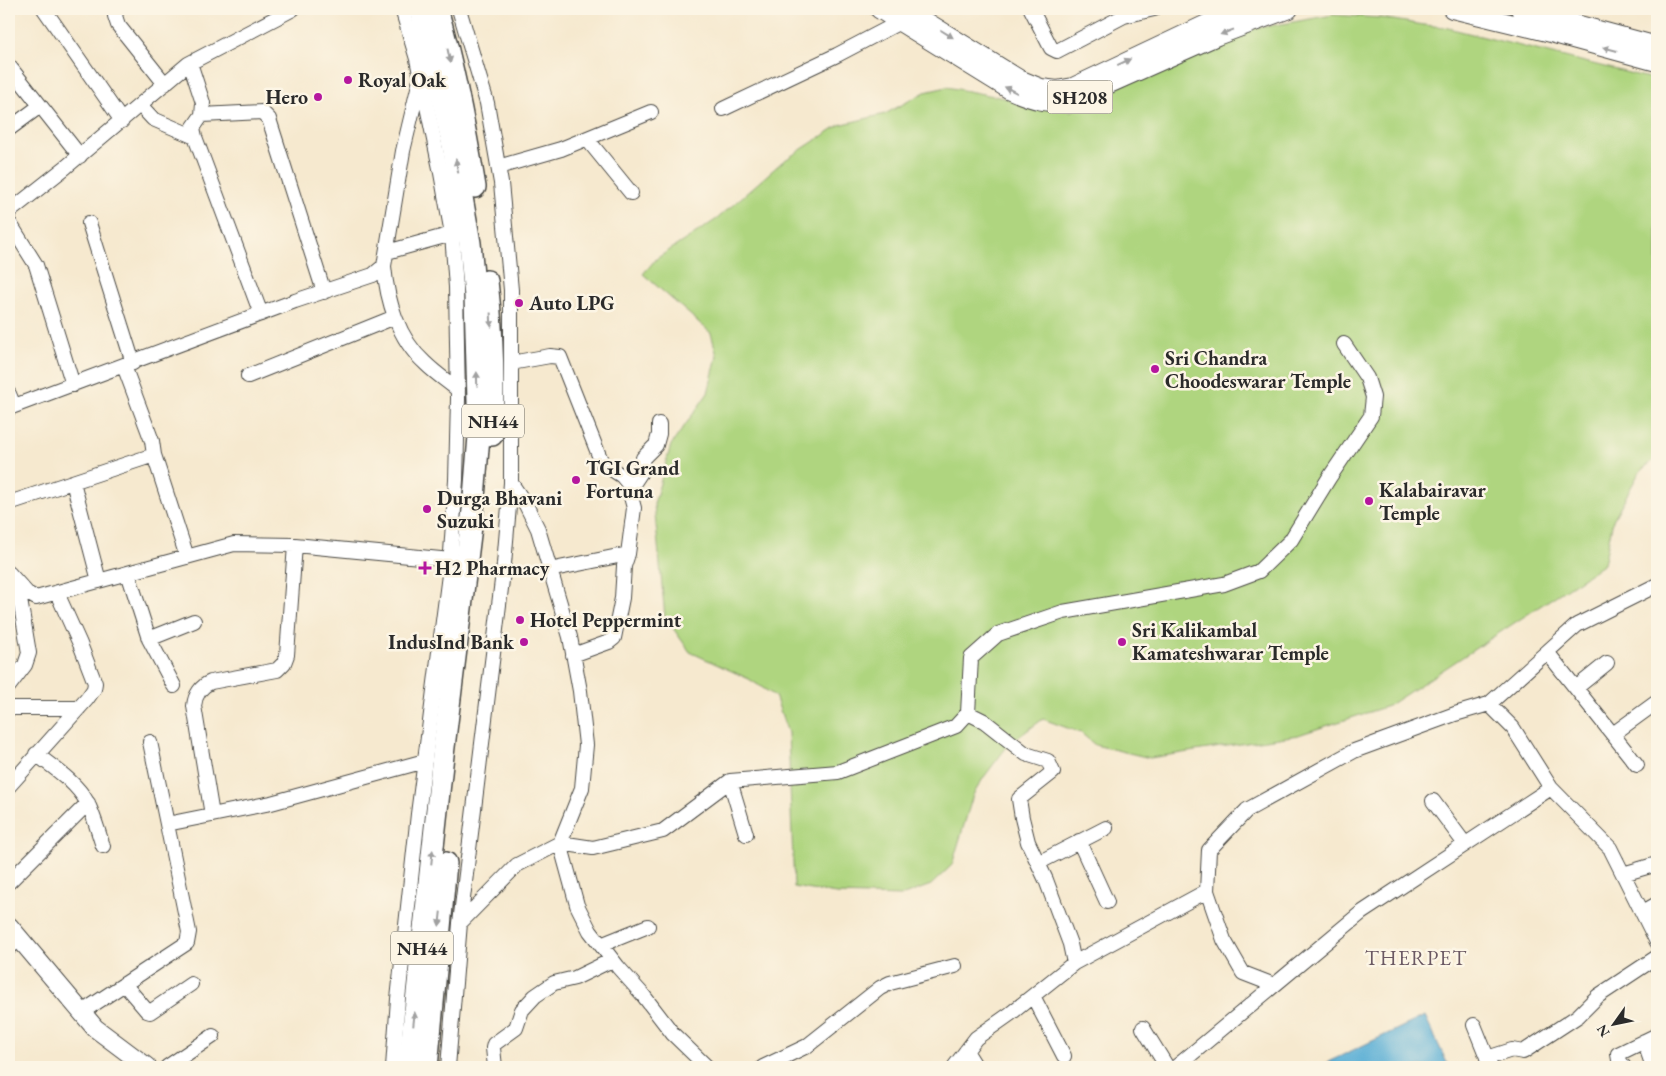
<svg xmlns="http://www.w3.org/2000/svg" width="1666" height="1076" font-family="'EB Garamond',serif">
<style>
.green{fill:#afd57f;stroke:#6d8055}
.water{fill:#5aafd6;stroke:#426d80}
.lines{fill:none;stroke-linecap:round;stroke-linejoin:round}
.minor-casing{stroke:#494844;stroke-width:16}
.major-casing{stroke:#494844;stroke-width:20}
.highway-casing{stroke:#494844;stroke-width:24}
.minor{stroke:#fff;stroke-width:14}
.major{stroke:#fff;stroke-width:18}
.highway{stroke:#fff;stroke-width:21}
.oneway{fill:#a0a0a0}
.poi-dot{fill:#b5179e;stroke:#fcf5e5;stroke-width:2}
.labels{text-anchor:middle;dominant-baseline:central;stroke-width:5;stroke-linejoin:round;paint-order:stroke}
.shield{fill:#fcf5e5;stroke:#6a6863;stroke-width:1}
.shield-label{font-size:19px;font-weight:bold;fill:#2b2b2b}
.poi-label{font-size:20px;font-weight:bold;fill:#2b2b2b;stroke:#fcf5e5;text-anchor:start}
.neighbourhood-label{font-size:21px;letter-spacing:1px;fill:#6b5963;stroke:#fcf5e5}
</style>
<rect width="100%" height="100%" fill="#fcf5e5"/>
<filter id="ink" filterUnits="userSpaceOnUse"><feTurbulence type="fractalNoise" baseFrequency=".02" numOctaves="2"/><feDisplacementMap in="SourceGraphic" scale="10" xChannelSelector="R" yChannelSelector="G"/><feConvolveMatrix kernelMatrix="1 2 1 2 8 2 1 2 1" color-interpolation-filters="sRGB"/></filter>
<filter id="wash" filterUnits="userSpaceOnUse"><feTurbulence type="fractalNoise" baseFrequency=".0096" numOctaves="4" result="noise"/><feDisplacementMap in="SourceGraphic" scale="20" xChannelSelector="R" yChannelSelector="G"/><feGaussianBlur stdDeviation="1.12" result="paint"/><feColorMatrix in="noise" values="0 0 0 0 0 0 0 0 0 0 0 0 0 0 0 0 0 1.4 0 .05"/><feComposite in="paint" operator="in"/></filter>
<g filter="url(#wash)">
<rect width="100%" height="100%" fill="#f6e9cf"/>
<!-- green -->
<path class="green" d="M 1333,15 L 1381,18 L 1424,25 L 1444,27 L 1657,80 L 1657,458 L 1640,471 L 1613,520 L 1604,564 L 1388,706 L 1298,735 L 1150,758 L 1095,745 L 1081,733 L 1043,719 L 1009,744 L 984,777 L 973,795 L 952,865 L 931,885 L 901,896 L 836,894 L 794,887 L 788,733 L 775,696 L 749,679 L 690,652 L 665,617 L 654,504 L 671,445 L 708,393 L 717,356 L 711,333 L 643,274 L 656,259 L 717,219 L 782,162 L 839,125 L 885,114 L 925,92 L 947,87 L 1071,111 L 1120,86 L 1241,31 Z"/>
<!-- water -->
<path class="water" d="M 1425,1016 L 1449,1067 L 1320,1067 L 1330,1061 Z"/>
</g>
<g filter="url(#ink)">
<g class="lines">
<defs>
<path id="minor" d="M 44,9 L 122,121
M 117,9 L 115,16 L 118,25 L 165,84
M 1031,9 L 1051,48 L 1057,51 L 1124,16 L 1154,9
M 190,63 L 203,103 L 202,115 L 193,128 L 195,137 L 261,314
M 9,66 L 80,156
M 140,105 L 153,119 L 195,137
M 723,109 L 837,55 L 900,22
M 202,115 L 262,112 L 269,119 L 324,292
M 9,129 L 40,106
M 587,139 L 631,193
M 498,167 L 561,149 L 651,112
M 9,212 L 66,167 L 188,64 L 293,9
M 9,222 L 36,265 L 73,385
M 89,223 L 133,363
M 387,252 L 452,234
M 384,266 C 387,300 398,339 425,363 C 435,373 447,381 458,390
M 511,363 L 550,356 L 560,357 L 602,463 L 622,476 L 631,487
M 248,376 L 395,317
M 9,394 L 14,406
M 9,408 L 295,301 L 373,275 L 384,266 L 403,151 L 420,80
M 154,455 L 187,557
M 73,482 L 99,581
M 511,483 L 526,505 L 538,529 L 570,637 L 580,691 L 586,745 L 582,788 L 560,843 L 577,905 L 590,931 L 618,967 L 643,995 L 673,1034 L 707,1067
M 9,503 L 154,455 L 152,441 L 124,366
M 549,570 L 628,554 L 634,508 L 630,493 L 631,487 L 641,472 L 643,458 L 656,445 L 659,434 L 659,424
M 9,573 L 27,593 L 36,598 L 234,544 L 295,545 L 451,560
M 128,573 L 149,639 L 174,686
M 149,639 L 194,621
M 1547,652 L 1637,765
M 573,655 L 609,642 L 614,638 L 622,598 L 624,566 L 628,554
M 9,686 L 25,665 L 29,653 L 17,582
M 1576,688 L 1607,663
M 1489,704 L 1577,625 L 1657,585
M 9,708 L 79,708
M 1613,734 L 1657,702
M 150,742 L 167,824
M 36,754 C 54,768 76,782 87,802 C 94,815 98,832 103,846
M 730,781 L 746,834
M 9,786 L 87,699 L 94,689 L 95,683 L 80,644 L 57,593
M 1433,801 L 1465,844
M 212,815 L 194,706 C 195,695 201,686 211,682 L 277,670 L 284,663 L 287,655 L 295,545
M 1079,841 L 1107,902
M 1038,863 L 1106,828
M 1623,874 L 1657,864
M 9,882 L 88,803
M 1643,912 L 1657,904
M 460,923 L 517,865 L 560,843 L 593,848 L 663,831 L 730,781 L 838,772 L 956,726 L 968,713 L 971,658 L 998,634 L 1063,612 L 1224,584 L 1259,571 L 1291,540 L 1329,478 L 1371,416 L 1373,397 L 1367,378 L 1344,344
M 601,945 L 648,926
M 9,948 L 19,938
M 1074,963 L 1207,891
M 124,984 L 147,1011 L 150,1012 L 191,984
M 1274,985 L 1243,973 L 1224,940 L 1207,891 L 1209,850 L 1247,810 L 1354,751 L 1455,714 L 1489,704 L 1513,728 L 1551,788
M 1033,996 L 1064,1056
M 82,1012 L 187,943 L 189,932 L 167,824 L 271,803 L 425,761
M 1474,1025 L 1491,1067
M 1143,1028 L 1167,1067
M 1644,1041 L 1653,1067
M 966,1051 L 976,1067
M 1487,1058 L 1512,1050 L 1523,1052 L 1578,1016 L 1598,996 L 1657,957
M 167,1067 L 213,1036
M 393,1067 L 398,999 L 418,814 L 450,567 L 456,480 L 458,399 L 456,287 L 452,234 L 441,173 L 417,59 L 402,9
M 448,1067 L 460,923 L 504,564 L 511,483 L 511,290 L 501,183 L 487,103 L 459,9
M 495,1067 L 493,1048 L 494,1044 L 516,1028 L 522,1010 L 535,996 L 554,983 L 575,978 L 612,960
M 763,1067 L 807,1046 L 880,988 L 890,983 L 955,966
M 954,1067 L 976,1038 L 1010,1014 L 1074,963 L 1070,944 L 1046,880 L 1028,842 L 1022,818 L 1019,799 L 1053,772 L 1048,761 L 1026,754 L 984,721 L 968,713
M 1176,1067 L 1361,913 L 1551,788 L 1610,848 L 1657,942
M 1624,1067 L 1619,1060 L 1618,1054 L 1657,1035"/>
<path id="major" d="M 879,9 L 1010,90 C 1030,99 1051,106 1073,100 L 1217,36 L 1289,9
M 906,9 L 1019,79 L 1041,88 L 1057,90 L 1073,87 L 1232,12 L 1242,9
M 1452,9 L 1551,33 L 1657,62
M 1520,9 L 1657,46
M 9,926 L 95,1028 L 147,1067"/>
<path id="highway" d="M 437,9 C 454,67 465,127 475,187
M 487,281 C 493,333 494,384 492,435
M 409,1067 L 443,755 L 473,510 L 479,436 L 475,296 L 470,243 L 453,146 L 437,74 L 420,9
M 427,1067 L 446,863"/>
</defs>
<!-- minor casing -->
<use href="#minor" class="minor-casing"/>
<!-- major casing -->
<use href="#major" class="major-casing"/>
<!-- highway casing -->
<use href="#highway" class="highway-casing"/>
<!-- minor -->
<use href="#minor" class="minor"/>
<!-- major -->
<use href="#major" class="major"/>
<!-- highway -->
<use href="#highway" class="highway"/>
</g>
<!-- one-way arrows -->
<defs><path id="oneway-solid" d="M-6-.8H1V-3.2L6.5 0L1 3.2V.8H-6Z" transform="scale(1.25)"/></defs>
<g class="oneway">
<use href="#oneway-solid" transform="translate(1227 32) rotate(159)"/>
<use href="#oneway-solid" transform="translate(947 34) rotate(32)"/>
<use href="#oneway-solid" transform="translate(1610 49) rotate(-165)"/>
<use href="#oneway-solid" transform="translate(449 56) rotate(78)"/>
<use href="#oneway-solid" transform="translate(1124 62) rotate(-25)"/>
<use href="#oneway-solid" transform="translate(1011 90) rotate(-154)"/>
<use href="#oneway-solid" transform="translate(457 166) rotate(-100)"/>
<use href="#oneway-solid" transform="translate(491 320) rotate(87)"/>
<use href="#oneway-solid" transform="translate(477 379) rotate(-91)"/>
<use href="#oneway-solid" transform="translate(432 857) rotate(-84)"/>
<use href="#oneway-solid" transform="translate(440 919) rotate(96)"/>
<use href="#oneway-solid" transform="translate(414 1019) rotate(-84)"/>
</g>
</g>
<!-- markers -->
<g class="poi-dot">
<circle cx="348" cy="80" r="5"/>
<circle cx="318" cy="97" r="5"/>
<circle cx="519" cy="303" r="5"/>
<circle cx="1155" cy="369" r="5"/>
<circle cx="576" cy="480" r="5"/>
<circle cx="1369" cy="501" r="5"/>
<circle cx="427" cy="509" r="5"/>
<path d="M422.5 560.5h5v5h5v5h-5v5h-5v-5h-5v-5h5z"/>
<circle cx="520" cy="620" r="5"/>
<circle cx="524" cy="642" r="5"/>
<circle cx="1122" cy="642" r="5"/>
</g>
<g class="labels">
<!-- shield labels -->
<g class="shield">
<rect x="1047.5" y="80.5" width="65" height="33" rx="4"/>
<rect x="462" y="404.5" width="62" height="33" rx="4"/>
<rect x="391" y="931.5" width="62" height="33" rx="4"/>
</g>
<g class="shield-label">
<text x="1080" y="97">SH208</text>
<text x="493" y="421">NH44</text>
<text x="422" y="948">NH44</text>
</g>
<!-- poi labels -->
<g class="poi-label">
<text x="358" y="80">Royal Oak</text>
<text x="308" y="97" text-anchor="end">Hero</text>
<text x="529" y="303">Auto LPG</text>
<text x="1165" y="358">Sri Chandra<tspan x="1165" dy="23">Choodeswarar Temple</tspan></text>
<text x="586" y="468">TGI Grand<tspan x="586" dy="23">Fortuna</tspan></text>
<text x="1379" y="490">Kalabairavar<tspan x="1379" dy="23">Temple</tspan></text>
<text x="437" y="498">Durga Bhavani<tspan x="437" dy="23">Suzuki</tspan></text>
<text x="435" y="568">H2 Pharmacy</text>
<text x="530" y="620">Hotel Peppermint</text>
<text x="1132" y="630">Sri Kalikambal<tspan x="1132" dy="23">Kamateshwarar Temple</tspan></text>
<text x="514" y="642" text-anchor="end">IndusInd Bank</text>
</g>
<!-- neighbourhood labels -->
<g class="neighbourhood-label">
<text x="1416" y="957">THERPET</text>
</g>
</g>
<!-- margin -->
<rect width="1666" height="1076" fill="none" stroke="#fcf5e5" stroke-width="30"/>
<!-- north arrow -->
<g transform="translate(1614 1024) rotate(237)" stroke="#fcf5e5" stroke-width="4" paint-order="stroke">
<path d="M0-4L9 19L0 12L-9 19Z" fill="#2b2b2b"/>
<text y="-8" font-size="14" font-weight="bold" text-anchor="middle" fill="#2b2b2b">N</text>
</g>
</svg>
